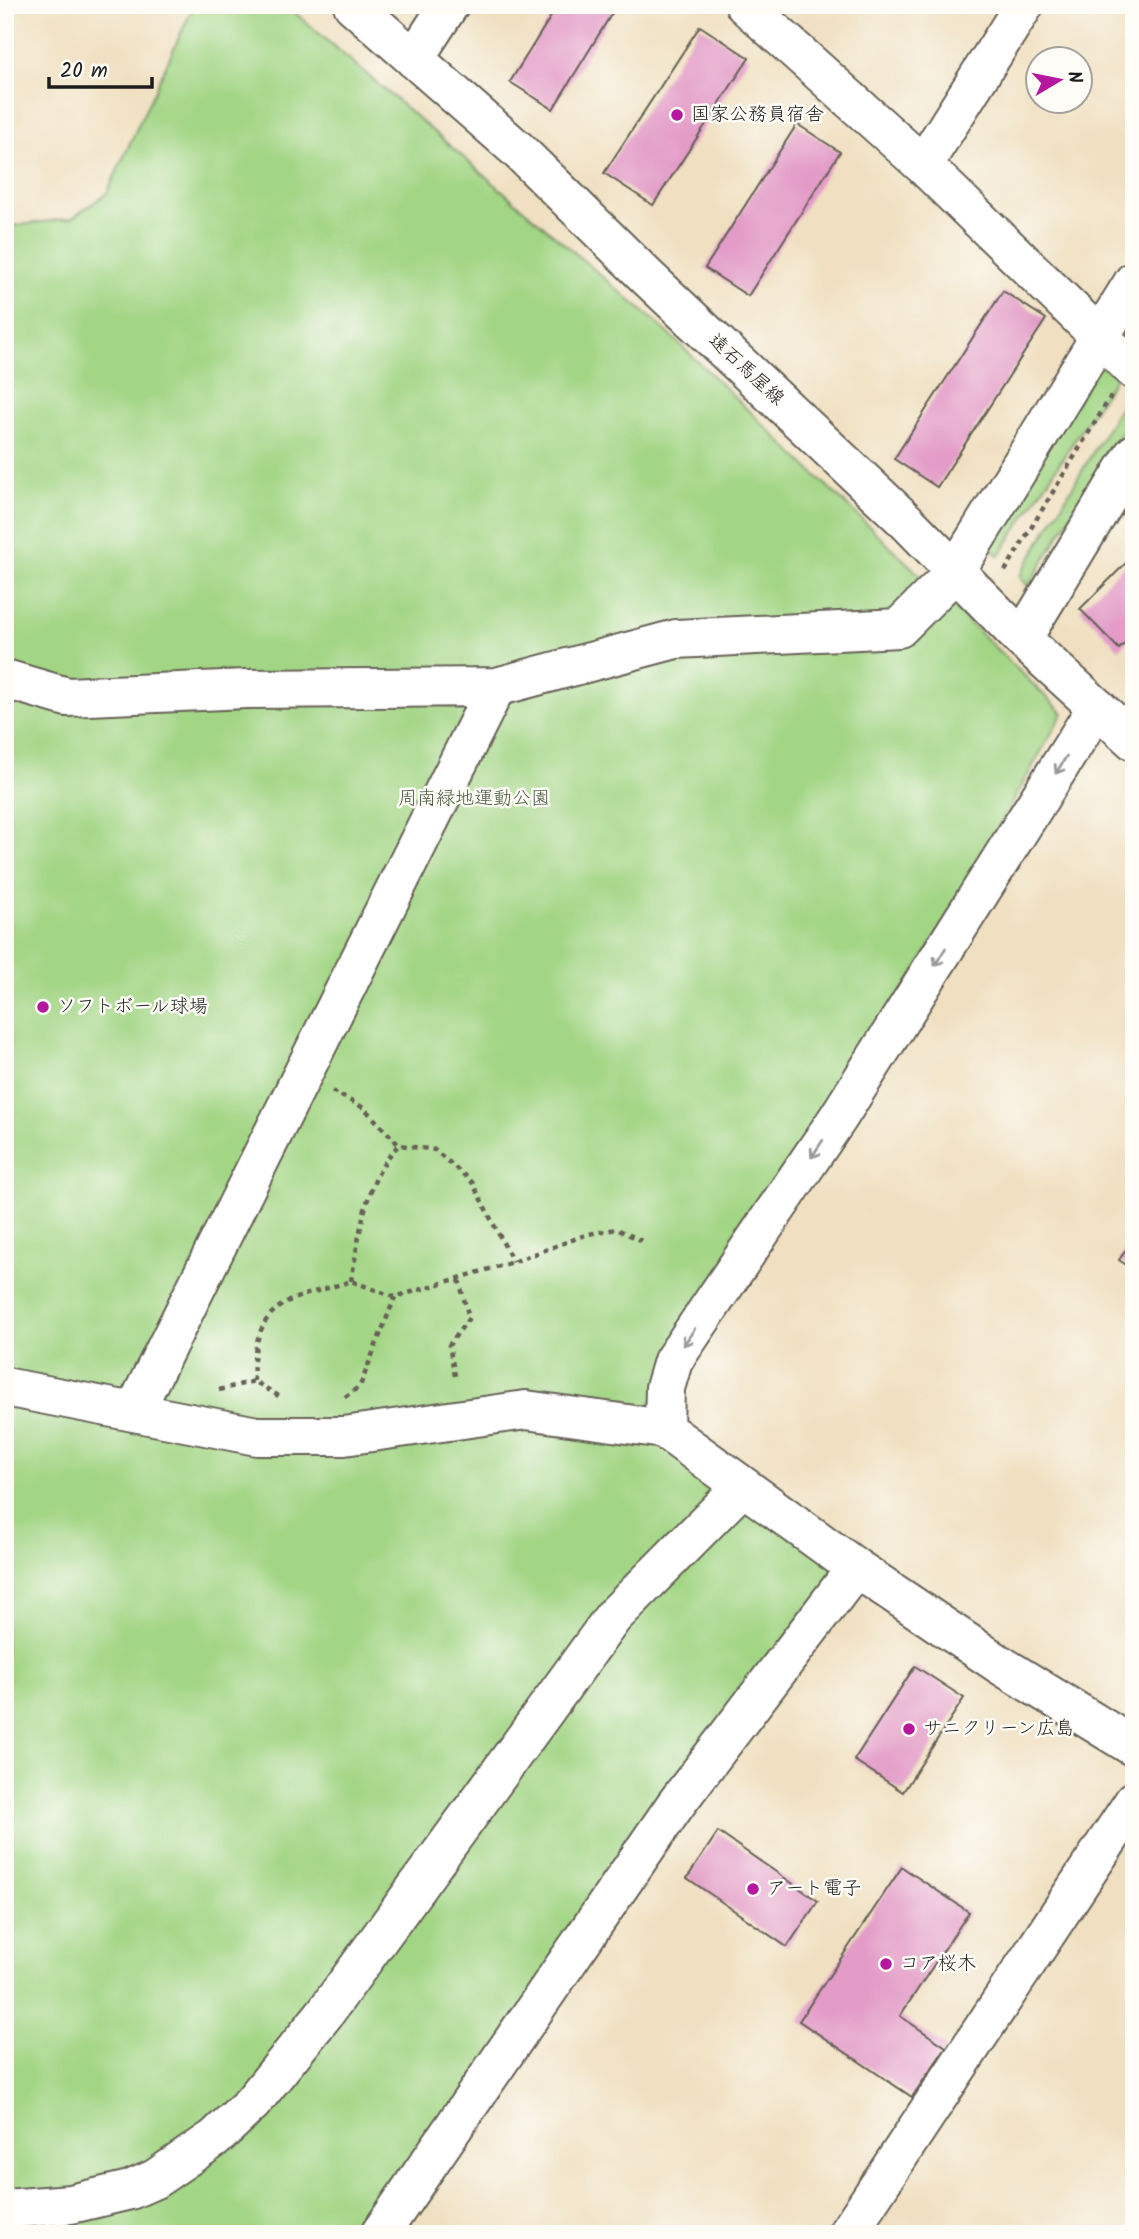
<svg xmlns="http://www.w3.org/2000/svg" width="1139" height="2239" font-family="Kalam,'Klee One',sans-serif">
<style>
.green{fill:#a2d584;stroke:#5f7850;stroke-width:2}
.building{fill:#e39bc7}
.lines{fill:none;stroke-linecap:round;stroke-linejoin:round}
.minor-casing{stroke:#666156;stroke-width:42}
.path{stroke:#666156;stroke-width:4.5;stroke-dasharray:5 5;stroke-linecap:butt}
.minor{stroke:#fff;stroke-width:38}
.oneway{stroke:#999}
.poi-dot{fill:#b5179e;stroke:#fdfcf7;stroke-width:2.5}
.labels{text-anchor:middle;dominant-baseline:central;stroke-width:5;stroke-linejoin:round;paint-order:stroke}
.poi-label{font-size:19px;fill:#1c1c1c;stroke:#fdfcf7;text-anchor:start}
.street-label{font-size:19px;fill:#1c1c1c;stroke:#fdfcf7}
.park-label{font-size:19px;fill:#4b5d40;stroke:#fdfcf7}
</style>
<rect width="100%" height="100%" fill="#fdfcf7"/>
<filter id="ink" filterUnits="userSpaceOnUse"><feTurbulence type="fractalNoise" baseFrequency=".0143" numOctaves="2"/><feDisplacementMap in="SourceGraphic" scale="14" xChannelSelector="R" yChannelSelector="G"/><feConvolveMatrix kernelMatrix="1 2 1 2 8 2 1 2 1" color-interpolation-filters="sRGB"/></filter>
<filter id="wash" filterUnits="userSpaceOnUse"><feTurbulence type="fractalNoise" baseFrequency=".00686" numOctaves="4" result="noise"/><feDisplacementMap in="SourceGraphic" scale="28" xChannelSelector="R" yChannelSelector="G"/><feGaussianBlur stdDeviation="1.57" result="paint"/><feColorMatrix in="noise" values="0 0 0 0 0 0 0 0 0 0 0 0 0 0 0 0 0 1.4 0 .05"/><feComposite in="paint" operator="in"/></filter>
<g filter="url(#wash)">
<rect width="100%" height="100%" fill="#f0e0c1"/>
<!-- green -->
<path class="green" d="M 194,5 L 286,5 L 667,332 L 1063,713 L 815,1149 L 664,1372 L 665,1419 L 856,1563 L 383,2234 L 5,2234 L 5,227 L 72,218 L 107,193 Z
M 1100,365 L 1117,375 L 999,556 L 985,544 Z
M 1131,388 L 1134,412 L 1028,587 L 1020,576 Z"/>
<g id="blocks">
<!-- building -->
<path class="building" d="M 558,5 L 617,5 L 553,109 L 510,82 Z
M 700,26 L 749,58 L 653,205 L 604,173 Z
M 797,124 L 840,152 L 748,296 L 705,268 Z
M 1003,291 L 1046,319 L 937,487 L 894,459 Z
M 1134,555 L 1134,634 L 1119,649 L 1080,609 Z
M 1134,1238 L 1134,1270 L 1119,1260 Z
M 915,1666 L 964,1698 L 903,1792 L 854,1760 Z
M 718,1832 L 818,1901 L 787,1947 L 687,1878 Z
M 902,1867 L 969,1912 L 900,2016 L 946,2047 L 912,2097 L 799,2021 Z"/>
</g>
</g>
<g filter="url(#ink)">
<use href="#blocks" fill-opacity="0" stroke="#666156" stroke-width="2"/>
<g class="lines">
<defs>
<path id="minor" d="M 353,5 L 518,150 L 647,277 L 907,522 L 1022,639 L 1134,741
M 745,5 L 923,165 L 1134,370
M 414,59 L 449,5
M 923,165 L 1024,5
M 1022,639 L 1134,454
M 5,679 L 67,697 L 246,689 L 496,687 L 676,639 L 899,628 L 955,572 L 1134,281
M 5,1387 L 257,1436 L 344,1436 L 526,1410 L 664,1429 L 856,1568 L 999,1664 L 1134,1747
M 134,1412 L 496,687
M 664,1429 L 665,1388 L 673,1361 L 838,1118 L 1097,707
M 5,2209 L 71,2204 L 130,2190 L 155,2179 L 215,2138 L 252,2103 L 325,2013 L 613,1617 L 741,1488
M 380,2234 L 676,1804 L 856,1568
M 847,2234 L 1134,1801"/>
</defs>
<!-- minor casing -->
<use href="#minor" class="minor-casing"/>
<!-- path -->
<path class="path" d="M 1005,571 L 1111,396
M 332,1091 L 364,1108 L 399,1145 L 435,1150 L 472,1182 L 513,1262
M 351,1281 C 360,1235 364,1179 399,1145
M 455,1376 L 449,1345 L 469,1318 L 459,1280
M 254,1381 C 252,1356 257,1322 279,1307 C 295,1295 331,1288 351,1281 L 395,1297 L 513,1262 L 588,1234 L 617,1229 L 642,1241
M 219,1390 L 254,1381 L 282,1398
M 345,1397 L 360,1386 L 395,1297"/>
<!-- minor -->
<use href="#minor" class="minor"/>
</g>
<!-- one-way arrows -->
<defs><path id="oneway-shaft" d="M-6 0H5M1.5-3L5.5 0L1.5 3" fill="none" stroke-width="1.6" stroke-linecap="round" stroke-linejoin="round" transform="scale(1.75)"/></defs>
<g class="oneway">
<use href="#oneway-shaft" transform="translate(1061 765) rotate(122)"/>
<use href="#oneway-shaft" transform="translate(940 957) rotate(122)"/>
<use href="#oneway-shaft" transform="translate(817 1149) rotate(124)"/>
<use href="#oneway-shaft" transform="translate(689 1337) rotate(124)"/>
</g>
</g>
<!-- markers -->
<g class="poi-dot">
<circle cx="677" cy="115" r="7"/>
<circle cx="43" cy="1007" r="7"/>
<circle cx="909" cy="1729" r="7"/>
<circle cx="753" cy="1889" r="7"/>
<circle cx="886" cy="1964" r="7"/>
</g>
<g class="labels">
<!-- poi labels -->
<g class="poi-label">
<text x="691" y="115">国家公務員宿舎</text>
<text x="57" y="1007">ソフトボール球場</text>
<text x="923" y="1729">サニクリーン広島</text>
<text x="767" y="1889">アート電子</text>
<text x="900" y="1964">コア桜木</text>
</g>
<!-- street labels -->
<g class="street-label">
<text transform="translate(746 370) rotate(43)">遠石馬屋線</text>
</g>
<!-- park labels -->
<g class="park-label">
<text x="474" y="799">周南緑地運動公園</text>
</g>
</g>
<!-- margin -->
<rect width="1139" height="2239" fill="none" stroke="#fdfcf7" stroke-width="28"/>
<!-- north arrow -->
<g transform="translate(1059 80) rotate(80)"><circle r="33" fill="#fdfcf7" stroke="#a3a29f" stroke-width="2"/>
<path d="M0-5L12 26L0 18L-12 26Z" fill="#b5179e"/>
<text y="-10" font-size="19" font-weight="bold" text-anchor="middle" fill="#1c1c1c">N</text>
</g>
<!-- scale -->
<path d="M49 77v10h103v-10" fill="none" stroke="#1c1c1c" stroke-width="3.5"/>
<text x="60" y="77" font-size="21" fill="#1c1c1c" stroke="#fdfcf7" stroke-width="5" paint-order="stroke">20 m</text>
</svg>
